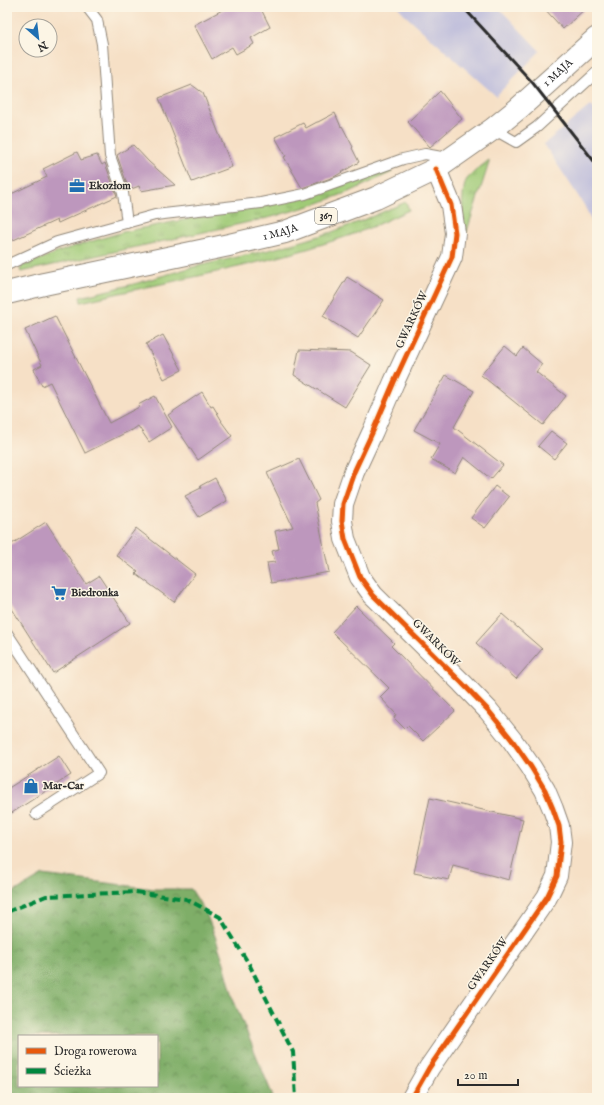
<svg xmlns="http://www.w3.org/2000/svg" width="604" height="1105" font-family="'IM FELL English',serif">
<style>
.industrial{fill:#c2c1dc}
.grass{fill:url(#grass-tufts);stroke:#657a50}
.forest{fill:url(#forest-crowns);stroke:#556c49;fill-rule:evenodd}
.building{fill:#bd97bd}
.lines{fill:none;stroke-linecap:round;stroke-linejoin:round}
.lane-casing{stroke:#908678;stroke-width:12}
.street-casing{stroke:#908678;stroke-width:22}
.primary-casing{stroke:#908678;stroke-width:24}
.lane{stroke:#fff;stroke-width:10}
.street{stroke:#fff;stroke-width:20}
.primary{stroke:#fff;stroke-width:22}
.rail{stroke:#2b2b2b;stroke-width:3}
.quiet{stroke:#00873e;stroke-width:4;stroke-dasharray:8 4;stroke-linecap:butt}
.cycleway-casing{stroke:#fcf5e5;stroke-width:8}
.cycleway{stroke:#e8590c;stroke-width:5}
.labels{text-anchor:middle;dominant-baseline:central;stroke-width:3;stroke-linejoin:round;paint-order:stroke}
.shield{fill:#fcf5e5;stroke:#6a6863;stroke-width:1}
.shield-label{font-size:10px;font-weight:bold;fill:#2b2b2b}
.street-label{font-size:11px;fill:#2b2b2b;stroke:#fcf5e5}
.poi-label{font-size:11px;font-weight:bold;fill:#2b2b2b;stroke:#fcf5e5;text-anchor:start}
</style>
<defs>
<pattern id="grass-tufts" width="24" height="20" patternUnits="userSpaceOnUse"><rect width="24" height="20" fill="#9fca76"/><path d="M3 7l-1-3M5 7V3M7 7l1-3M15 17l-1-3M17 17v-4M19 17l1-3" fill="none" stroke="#82a461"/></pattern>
<pattern id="forest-crowns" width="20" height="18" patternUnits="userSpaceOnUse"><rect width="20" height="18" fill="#7fae67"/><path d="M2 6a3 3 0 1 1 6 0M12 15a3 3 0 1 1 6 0" fill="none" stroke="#688e55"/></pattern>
</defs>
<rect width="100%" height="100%" fill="#fcf5e5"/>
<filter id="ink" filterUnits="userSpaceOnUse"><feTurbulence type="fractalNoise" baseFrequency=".025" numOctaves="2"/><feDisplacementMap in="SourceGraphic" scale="8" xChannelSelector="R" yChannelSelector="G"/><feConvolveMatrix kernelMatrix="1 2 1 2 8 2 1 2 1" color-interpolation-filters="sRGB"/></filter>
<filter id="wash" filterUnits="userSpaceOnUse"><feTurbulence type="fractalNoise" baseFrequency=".012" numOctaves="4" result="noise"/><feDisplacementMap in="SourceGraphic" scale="16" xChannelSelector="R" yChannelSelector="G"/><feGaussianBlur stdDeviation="0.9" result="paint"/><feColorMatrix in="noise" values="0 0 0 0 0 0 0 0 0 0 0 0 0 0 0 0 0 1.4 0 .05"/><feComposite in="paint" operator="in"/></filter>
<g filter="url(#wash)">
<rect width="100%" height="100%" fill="#f6e0c6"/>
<!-- industrial -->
<path class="industrial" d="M 398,7 L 498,7 L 540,51 L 496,96 L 409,19 Z
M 591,105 L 597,113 L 597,232 L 584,205 L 544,144 Z"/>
<!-- grass -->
<path class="grass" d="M 489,160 L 489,163 L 465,237 L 462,238 C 462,226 461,187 467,179 C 473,172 483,165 489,160 Z
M 391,167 L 392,169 L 391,170 L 392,172 L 354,190 L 319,203 L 272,217 L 173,239 L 21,272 L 20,270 L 22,266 L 72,247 L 123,232 L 193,218 L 256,208 Z
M 406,202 L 409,210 C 387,220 365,231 342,238 C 257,267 168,281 81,302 L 80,297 L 134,284 L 193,267 L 269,250 L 306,240 L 332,232 L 366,219 Z"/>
<!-- forest -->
<path class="forest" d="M 43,875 L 155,889 L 191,889 L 206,913 L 215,936 L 224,963 L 234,1001 L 272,1094 L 272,1098 L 7,1098 L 7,896 ZM 19,1036 L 157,1036 L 157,1086 L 19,1086 Z"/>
<g id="blocks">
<!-- building -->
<path class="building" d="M 228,7 L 260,7 L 270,27 L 251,38 L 254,44 L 236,54 L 232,47 L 212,59 L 194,25 Z
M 543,7 L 587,7 L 563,29 Z
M 192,85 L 203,93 L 232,167 L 192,182 L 159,98 Z
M 440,91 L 462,119 L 430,147 L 408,122 Z
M 335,113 L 341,127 L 342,126 L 353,147 L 352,148 L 359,162 L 334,177 L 302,188 L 284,157 L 286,156 L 275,137 L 303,123 L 306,128 L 317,122 L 318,122 Z
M 133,145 L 149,162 L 175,185 L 141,191 L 139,186 L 129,190 L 117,155 Z
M 77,152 L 81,160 L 97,155 L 102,165 L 105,163 L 117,196 L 58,223 L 57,220 L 7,243 L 7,196 L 47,177 L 43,169 Z
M 347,277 L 384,300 L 358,338 L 323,316 Z
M 55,316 L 109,423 L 139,407 L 138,405 L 155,396 L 172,427 L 149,442 L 138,426 L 131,431 L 131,430 L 85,453 L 50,382 L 42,386 L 34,369 L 42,365 L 25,330 Z
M 163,335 L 182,370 L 164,379 L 146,344 Z
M 505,346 L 517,356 L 523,348 L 542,364 L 536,372 L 566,396 L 543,425 L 481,375 Z
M 299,350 L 351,352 L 371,365 L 345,407 L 294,375 Z
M 446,375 L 474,391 L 454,427 L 503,465 L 491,479 L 464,457 L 455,473 L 431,459 L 440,444 L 414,430 Z
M 202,392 L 211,407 L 213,406 L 222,421 L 221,421 L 232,436 L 198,460 L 168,415 Z
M 551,431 L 567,443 L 554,459 L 538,446 Z
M 299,459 L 319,500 L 315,503 L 329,572 L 271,583 L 267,563 L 275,562 L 272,551 L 279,549 L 275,531 L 293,527 L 267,473 Z
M 215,478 L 227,501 L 199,517 L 185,496 L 201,488 L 200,486 Z
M 495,486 L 509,497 L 485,528 L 471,518 Z
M 46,522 L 86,584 L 99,576 L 130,623 L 53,673 L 7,601 L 7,547 Z
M 136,528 L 195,574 L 174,602 L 136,574 L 138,572 L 116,555 Z
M 356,606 L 394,643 L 391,646 L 455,711 L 423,741 L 408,726 L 405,729 L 394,718 L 396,714 L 380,697 L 389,688 L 332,632 Z
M 502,614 L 542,649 L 516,679 L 476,643 Z
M 59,756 L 71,775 L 7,816 L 7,789 Z
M 430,798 L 523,819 L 509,880 L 453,865 L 449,880 L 414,873 Z"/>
</g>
</g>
<g filter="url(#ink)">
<use href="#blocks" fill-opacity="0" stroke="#908678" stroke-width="1"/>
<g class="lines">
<defs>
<path id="lane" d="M 87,7 L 97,20 L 102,44 L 110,156 L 123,193 L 127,223
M 493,129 L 516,142 L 537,127 L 597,72
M 7,265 L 57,242 L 155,215 L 261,203 L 305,194 L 403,159 L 425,154 L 447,158
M 7,633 L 99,773 L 36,814"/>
<path id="street" d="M 412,1098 L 429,1068 L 547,897 L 557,876 L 561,842 L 559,826 L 553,809 L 545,790 L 531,767 L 512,740 L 488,710 L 462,683 L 373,595 L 360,577 L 345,539 L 342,521 L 343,504 L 354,472 L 373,431 L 394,382 L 452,257 L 455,233 L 451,205 L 436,169"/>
<g id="primary">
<path id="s1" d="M 7,293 L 44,284 L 229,245 L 285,232 L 376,198 L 436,169 L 493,129 L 519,108 L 597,38"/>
</g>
</defs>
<!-- lane casing -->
<use href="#lane" class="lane-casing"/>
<!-- street casing -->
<use href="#street" class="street-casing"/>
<!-- primary casing -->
<use href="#primary" class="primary-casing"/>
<!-- lane -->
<use href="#lane" class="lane"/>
<!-- street -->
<use href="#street" class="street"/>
<!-- primary -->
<use href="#primary" class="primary"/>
<!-- rail -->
<path class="rail" d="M 463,7 L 532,82 L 597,165"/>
<!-- quiet -->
<path class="quiet" d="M 7,912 L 46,896 L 135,892 L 186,899 L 220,917 L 249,964 L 293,1052 L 296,1098"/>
<defs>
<path id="cycleway" d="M 412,1098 L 429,1068 L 547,897 L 557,876 L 561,842 L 559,826 L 553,809 L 545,790 L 531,767 L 512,740 L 488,710 L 462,683 L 373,595 L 360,577 L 345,539 L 342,521 L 343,504 L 354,472 L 373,431 L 394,382 L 452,257 L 455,233 L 451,205 L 436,169"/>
</defs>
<!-- cycleway casing -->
<use href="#cycleway" class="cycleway-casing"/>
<!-- cycleway -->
<use href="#cycleway" class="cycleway"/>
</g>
</g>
<!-- icons -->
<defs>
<symbol id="office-bare" viewBox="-9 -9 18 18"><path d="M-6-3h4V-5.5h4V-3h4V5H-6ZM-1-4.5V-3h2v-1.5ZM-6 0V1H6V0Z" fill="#1f6fb2" stroke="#fcf5e5" stroke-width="2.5" paint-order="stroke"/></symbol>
<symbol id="supermarket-bare" viewBox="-9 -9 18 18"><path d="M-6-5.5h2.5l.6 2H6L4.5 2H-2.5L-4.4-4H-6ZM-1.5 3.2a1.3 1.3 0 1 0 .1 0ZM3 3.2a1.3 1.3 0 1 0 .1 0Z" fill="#1f6fb2" stroke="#fcf5e5" stroke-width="2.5" paint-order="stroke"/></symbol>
<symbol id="shop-bare" viewBox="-9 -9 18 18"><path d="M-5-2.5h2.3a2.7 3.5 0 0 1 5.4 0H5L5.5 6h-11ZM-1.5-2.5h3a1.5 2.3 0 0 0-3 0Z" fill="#1f6fb2" stroke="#fcf5e5" stroke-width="2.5" paint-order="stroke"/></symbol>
</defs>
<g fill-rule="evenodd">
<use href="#office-bare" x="66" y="175" width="22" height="22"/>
<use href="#supermarket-bare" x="48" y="582" width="22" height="22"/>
<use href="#shop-bare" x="20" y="775" width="22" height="22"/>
</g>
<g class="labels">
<!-- shield labels -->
<rect class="shield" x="315" y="208" width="22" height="16" rx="3"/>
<g class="shield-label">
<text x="326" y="216">367</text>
</g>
<!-- street labels -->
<g class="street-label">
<text stroke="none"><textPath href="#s1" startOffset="604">1 MAJA</textPath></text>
<text stroke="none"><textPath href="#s1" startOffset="280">1 MAJA</textPath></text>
<text transform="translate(412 320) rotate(-65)">GWARKÓW</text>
<text transform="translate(436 643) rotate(45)">GWARKÓW</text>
<text transform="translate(488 964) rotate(-55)">GWARKÓW</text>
</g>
<!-- poi labels -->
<g class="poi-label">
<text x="89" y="186">Ekozłom</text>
<text x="71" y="593">Biedronka</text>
<text x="43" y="786">Mar-Car</text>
</g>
</g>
<!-- margin -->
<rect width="604" height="1105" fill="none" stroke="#fcf5e5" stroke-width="24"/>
<!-- legend -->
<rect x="18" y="1035" width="140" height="52" fill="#fcf5e5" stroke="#a8a49b"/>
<rect x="26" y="1048" width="20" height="6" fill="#e8590c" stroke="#a8a49b"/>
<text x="54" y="1055" font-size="12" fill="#2b2b2b">Droga rowerowa</text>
<rect x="26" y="1068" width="20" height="6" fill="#00873e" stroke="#a8a49b"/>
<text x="54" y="1075" font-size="12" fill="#2b2b2b">Ścieżka</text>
<!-- north arrow -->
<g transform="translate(38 38) rotate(152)"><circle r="19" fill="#fcf5e5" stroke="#a8a49b"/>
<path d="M0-3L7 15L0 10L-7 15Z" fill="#1f6fb2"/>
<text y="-6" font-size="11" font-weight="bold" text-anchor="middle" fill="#2b2b2b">N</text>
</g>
<!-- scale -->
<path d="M458 1079v6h60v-6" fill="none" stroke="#2b2b2b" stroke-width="2"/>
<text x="464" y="1079" font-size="12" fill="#2b2b2b" stroke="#fcf5e5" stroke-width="3" paint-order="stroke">20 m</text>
</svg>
